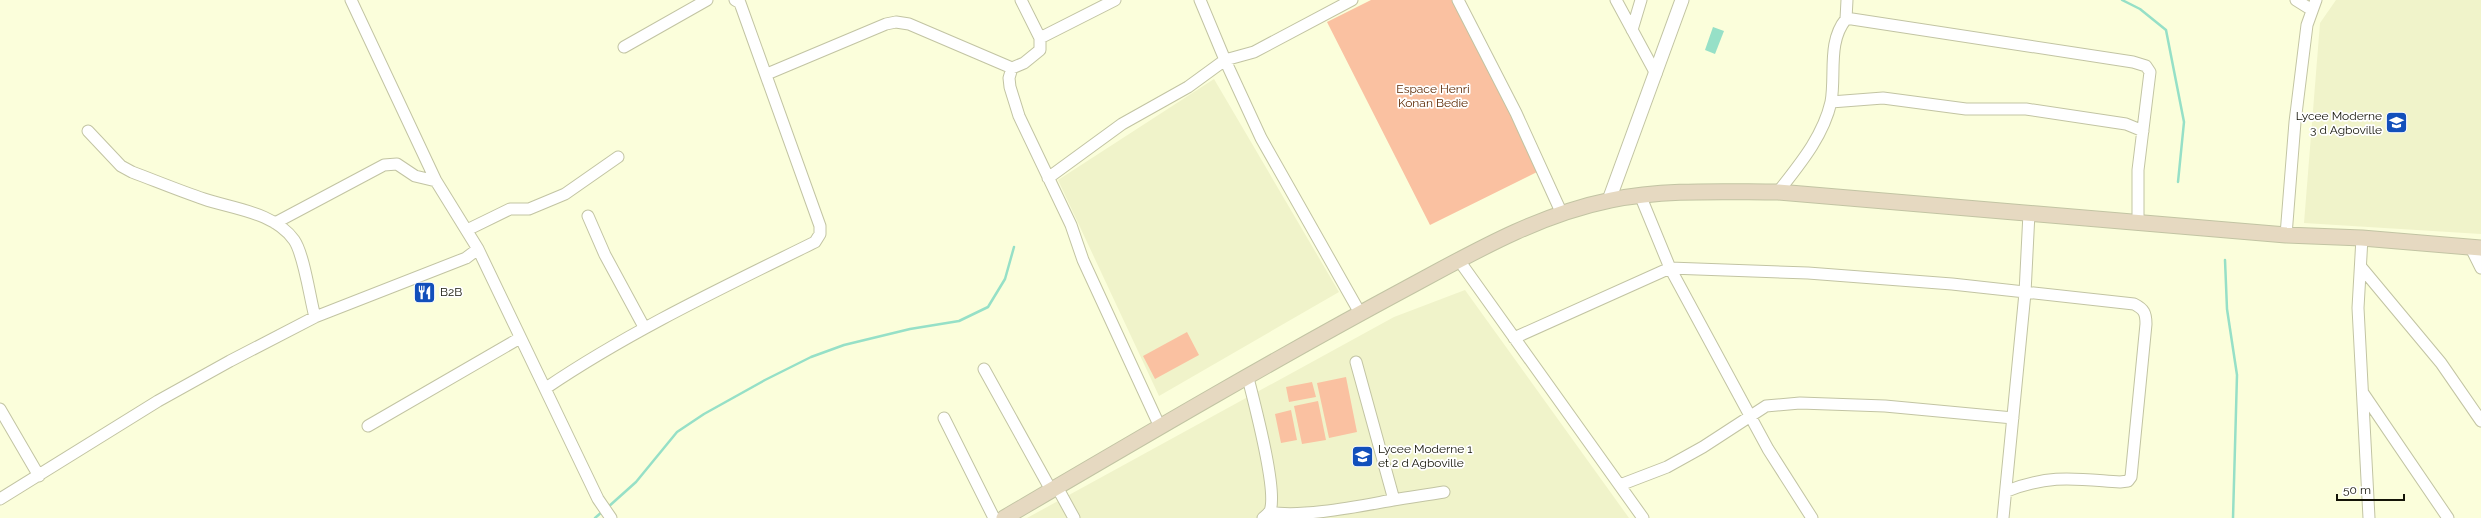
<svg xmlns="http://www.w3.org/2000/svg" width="2481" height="518" font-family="Raleway,sans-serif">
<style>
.built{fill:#f0f3ca}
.green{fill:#fac1a1}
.water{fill:#96e0c7}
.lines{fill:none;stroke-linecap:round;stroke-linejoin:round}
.stream{stroke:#96e0c7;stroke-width:2.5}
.minor-casing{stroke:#c2c4a3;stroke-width:13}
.tertiary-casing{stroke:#c2c4a3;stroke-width:15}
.secondary-casing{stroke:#c2c4a3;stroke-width:17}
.minor{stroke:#fff;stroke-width:11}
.tertiary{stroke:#fff;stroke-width:13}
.secondary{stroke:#e6d9c1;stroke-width:15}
.labels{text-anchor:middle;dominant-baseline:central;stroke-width:3.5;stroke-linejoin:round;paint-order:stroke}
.park-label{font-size:12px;fill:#5b2701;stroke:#fff}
.poi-label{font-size:12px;fill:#141408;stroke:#fff;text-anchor:start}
</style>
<rect width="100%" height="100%" fill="#fbfedb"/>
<!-- built -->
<path class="built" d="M 2336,0 L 2481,0 L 2481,234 L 2304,223 L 2320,23 Z
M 1214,79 L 1339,292 L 1159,396 L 1058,180 Z
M 1465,290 L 1629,518 L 1027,518 L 1394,317 Z"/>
<!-- green -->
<path class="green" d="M 1371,0 L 1453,0 L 1539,171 L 1430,225 L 1327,22 Z
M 1187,332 L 1199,355 L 1155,379 L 1143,356 Z
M 1346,377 L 1357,432 L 1329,438 L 1317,383 Z
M 1312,382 L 1316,397 L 1289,402 L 1286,387 Z
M 1318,401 L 1326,440 L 1302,444 L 1294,406 Z
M 1291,410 L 1297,440 L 1281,443 L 1275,414 Z"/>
<!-- water -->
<path class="water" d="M 1713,27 L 1724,31 L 1715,54 L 1705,50 Z"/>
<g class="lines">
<!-- stream -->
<path class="stream" d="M 2122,0 L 2140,9 L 2166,30 L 2184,122 L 2178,182
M 2225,260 L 2227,309 L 2237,375 L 2233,518
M 607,508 L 636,482 L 677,432 L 704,414 L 765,380 L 811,357 L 844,345 L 910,329 L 959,321 L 988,307 L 1005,279 L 1014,247
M 595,518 L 603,511"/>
<defs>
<path id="minor" d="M 351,0 L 436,181
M 1021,0 L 1040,38 L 1040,50 L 1024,63 L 1012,68 L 1009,78 L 1010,87 L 1019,116 L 1071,225 L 1083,260 L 1160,427
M 1352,0 L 1254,52 L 1225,60 L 1261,138 L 1360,313
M 1458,0 L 1516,113 L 1562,214
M 1616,0 L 1656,74
M 2296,0 L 2312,10
M 1846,19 L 1847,0
M 1632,30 L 1641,0
M 1040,38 L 1115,0
M 624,47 L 707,0
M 767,74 L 886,24 L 896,22 L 909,24 L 1012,68
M 1831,102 L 1883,98 L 1966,109 L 2026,109 L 2126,124 L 2143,131
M 88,131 L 121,166 L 132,172 C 156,181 180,191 204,199 C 233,209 274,212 294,240 C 304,254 310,299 315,317
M 1048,178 L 1122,124 L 1188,87 L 1225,60 L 1200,0
M 1778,192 C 1799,165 1823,137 1831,102 C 1836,75 1827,42 1846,19 L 1852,19 L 2133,62 L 2146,66 L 2150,72 L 2138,170 L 2138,221
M 1640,195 L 1670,268 L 1768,449 L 1812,518
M 588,216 L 605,255 L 644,327
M 275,223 L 384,165 L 397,164 L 415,176 L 436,181 L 478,249 L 598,499 L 611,518
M 467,230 L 510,209 L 529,209 L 565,194 L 618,157
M 2286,235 L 2295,122 L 2307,25 L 2316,0
M 2362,238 L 2358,308 L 2369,518
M 2470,246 L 2481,268
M 1458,259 L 1643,518
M 2361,267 L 2441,363 L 2481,421
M 1514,338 L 1670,268 L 1808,273 L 1952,284 L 2134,304 C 2144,309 2146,313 2146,324 L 2131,477 L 2128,481 L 2120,482 C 2075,479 2051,474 2007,491
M 1356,362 L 1394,500
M 984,369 L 1051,490
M 1248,378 C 1254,402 1278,491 1270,511 C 1268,514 1265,516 1263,518
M 546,388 C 630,331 724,287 815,242 L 820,234 L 820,226 L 740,3 L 735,0
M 2363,393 L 2448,518
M 0,409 L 39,476
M 944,418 L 994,518
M 368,426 L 520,338
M 1620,485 L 1667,467 L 1703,447 L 1766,406 L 1800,403 L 1885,406 L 2013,418
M 1057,487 L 1074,518
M 0,499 L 158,401 L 230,361 L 315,317 L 466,258 L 478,249
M 1269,512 C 1302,518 1359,506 1393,500 C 1410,497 1427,495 1444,492
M 2003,518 L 2025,293 L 2029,213"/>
<path id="tertiary" d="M 1609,200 L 1682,0"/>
<path id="secondary" d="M 1004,518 C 1137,440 1271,361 1407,288 C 1472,253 1537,215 1611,200 C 1666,189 1723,192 1778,192 L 2286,235 L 2362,238 L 2481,248"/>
</defs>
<!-- minor casing -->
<use href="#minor" class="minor-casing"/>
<!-- tertiary casing -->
<use href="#tertiary" class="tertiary-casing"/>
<!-- secondary casing -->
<use href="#secondary" class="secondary-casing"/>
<!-- minor -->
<use href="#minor" class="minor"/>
<!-- tertiary -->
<use href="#tertiary" class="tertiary"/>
<!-- secondary -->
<use href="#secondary" class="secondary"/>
</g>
<!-- icons -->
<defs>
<symbol id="school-square" viewBox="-11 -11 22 22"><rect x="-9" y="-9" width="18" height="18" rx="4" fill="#124fbb" stroke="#fff"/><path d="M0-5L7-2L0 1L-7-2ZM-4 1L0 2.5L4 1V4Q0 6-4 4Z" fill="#fff"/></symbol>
<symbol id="restaurant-square" viewBox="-11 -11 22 22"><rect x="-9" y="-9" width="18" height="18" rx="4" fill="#124fbb" stroke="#fff"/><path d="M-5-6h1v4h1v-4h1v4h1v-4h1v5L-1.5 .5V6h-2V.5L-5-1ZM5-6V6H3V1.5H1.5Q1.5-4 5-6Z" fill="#fff"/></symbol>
</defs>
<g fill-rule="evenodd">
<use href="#school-square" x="2384" y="110" width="25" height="25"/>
<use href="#restaurant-square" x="412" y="280" width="25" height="25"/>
<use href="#school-square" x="1350" y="444" width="25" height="25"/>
</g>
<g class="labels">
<!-- park labels -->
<g class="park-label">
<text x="1433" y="89">Espace Henri<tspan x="1433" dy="14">Konan Bedie</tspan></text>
</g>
<!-- poi labels -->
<g class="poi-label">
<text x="2382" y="116" text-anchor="end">Lycee Moderne<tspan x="2382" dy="14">3 d Agboville</tspan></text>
<text x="440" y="292">B2B</text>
<text x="1378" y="449">Lycee Moderne 1<tspan x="1378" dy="14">et 2 d Agboville</tspan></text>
</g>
</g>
<!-- scale -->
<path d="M2337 494v6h67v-6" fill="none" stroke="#141408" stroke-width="2"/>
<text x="2343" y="494" font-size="12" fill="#141408" stroke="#ffffff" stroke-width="3" paint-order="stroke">50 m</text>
</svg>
